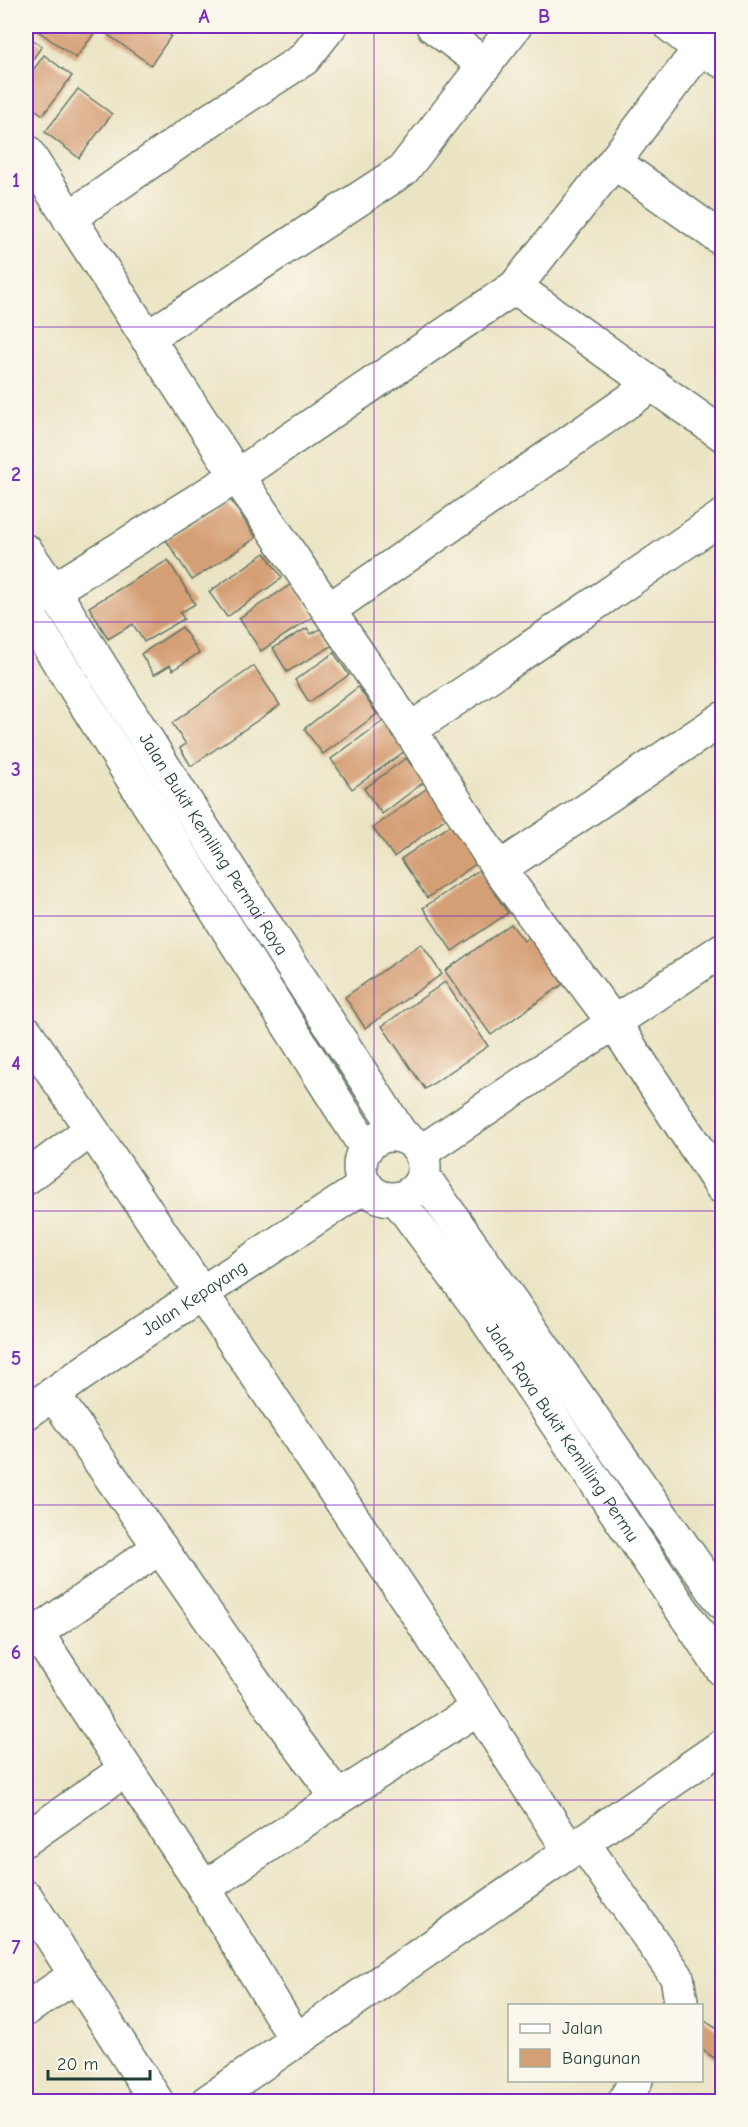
<svg xmlns="http://www.w3.org/2000/svg" width="748" height="2127" font-family="'Comic Neue',sans-serif">
<style>
.building{fill:#d59f76}
.lines{fill:none;stroke-linecap:round;stroke-linejoin:round}
.street-casing{stroke:#676;stroke-width:36}
.secondary-casing{stroke:#676;stroke-width:36}
.street{stroke:#fff;stroke-width:33}
.secondary{stroke:#fff;stroke-width:33}
.grid{fill:none;stroke:#7b2cbf;stroke-width:1.5;stroke-opacity:0.55}
.labels{text-anchor:middle;dominant-baseline:central;stroke-width:5;stroke-linejoin:round;paint-order:stroke}
.street-label{font-size:18px;fill:#1f3d34;stroke:#fbf7ec}
.neatline{fill:none;stroke:#7b2cbf;stroke-width:2}
.grid-label{font-size:20px;text-anchor:middle;font-weight:bold;fill:#7b2cbf}
</style>
<rect width="100%" height="100%" fill="#fbf7ec"/>
<filter id="ink" filterUnits="userSpaceOnUse"><feTurbulence type="fractalNoise" baseFrequency=".0167" numOctaves="2"/><feDisplacementMap in="SourceGraphic" scale="12" xChannelSelector="R" yChannelSelector="G"/><feConvolveMatrix kernelMatrix="1 2 1 2 8 2 1 2 1" color-interpolation-filters="sRGB"/></filter>
<filter id="wash" filterUnits="userSpaceOnUse"><feTurbulence type="fractalNoise" baseFrequency=".008" numOctaves="4" result="noise"/><feDisplacementMap in="SourceGraphic" scale="24" xChannelSelector="R" yChannelSelector="G"/><feGaussianBlur stdDeviation="1.35" result="paint"/><feColorMatrix in="noise" values="0 0 0 0 0 0 0 0 0 0 0 0 0 0 0 0 0 1.4 0 .05"/><feComposite in="paint" operator="in"/></filter>
<g filter="url(#wash)">
<rect width="100%" height="100%" fill="#ebe4c4"/>
<g id="blocks">
<!-- building -->
<path class="building" d="M 31,26 L 97,26 L 99,27 L 76,58 Z
M 113,26 L 157,26 L 171,36 L 151,65 L 107,34 Z
M 26,35 L 42,46 L 26,69 Z
M 44,55 L 72,76 L 43,115 L 26,103 L 26,80 Z
M 78,89 L 112,114 L 79,158 L 45,132 Z
M 230,499 L 256,538 L 192,580 L 166,540 Z
M 265,553 L 282,578 L 227,617 L 209,592 Z
M 168,560 L 195,604 L 180,613 L 184,619 L 144,642 L 133,624 L 108,639 L 89,607 Z
M 293,583 L 314,616 L 261,651 L 239,618 Z
M 182,627 L 199,653 L 173,670 L 170,665 L 154,675 L 141,654 Z
M 307,628 L 311,634 L 322,628 L 332,646 L 287,672 L 273,648 Z
M 334,653 L 349,675 L 309,702 L 295,680 Z
M 254,666 L 280,705 L 191,766 L 180,748 L 186,744 L 172,723 Z
M 358,687 L 377,714 L 323,754 L 304,729 Z
M 383,721 L 405,751 L 352,789 L 331,759 Z
M 406,758 L 424,782 L 382,814 L 364,789 Z
M 430,786 L 451,814 L 394,857 L 373,828 Z
M 458,820 L 484,858 L 427,898 L 401,859 Z
M 479,870 L 508,913 L 452,951 L 423,908 Z
M 511,924 L 524,941 L 530,937 L 563,984 L 491,1035 L 445,971 Z
M 421,944 L 442,974 L 365,1028 L 345,997 Z
M 445,982 L 488,1046 L 425,1089 L 382,1026 Z
M 702,2019 L 722,2032 L 722,2063 L 702,2050 Z"/>
</g>
</g>
<g filter="url(#ink)">
<use href="#blocks" fill-opacity="0" stroke="#676" stroke-width="1.5"/>
<g class="lines">
<defs>
<g id="street">
<path d="M 433,26 L 485,65"/>
<path d="M 671,26 L 700,49 L 722,61"/>
<path d="M 26,151 L 237,476 L 410,730 L 499,869 L 614,1023 L 722,1187"/>
<path d="M 614,162 L 722,239"/>
<path d="M 69,218 L 219,114 L 304,59 L 330,26"/>
<path d="M 515,287 L 722,434"/>
<path d="M 147,338 L 403,170 L 515,26"/>
<path d="M 26,607 L 237,476 L 515,287 L 614,162 L 717,26"/>
<path d="M 329,610 L 653,384"/>
<path d="M 410,730 L 722,517"/>
<path d="M 499,869 L 722,719"/>
<path d="M 26,1032 L 416,1612 L 570,1851"/>
<path d="M 421,1152 L 722,950"/>
<path d="M 423,1176 L 722,1602"/>
<path d="M 26,1178 L 91,1130"/>
<path id="s1" d="M 397,1199 L 480,1310 L 722,1669"/>
<path d="M 53,1394 L 284,1725 L 338,1798 L 478,1708"/>
<path d="M 36,1632 L 204,1888 L 296,2040"/>
<path d="M 26,1640 L 160,1547"/>
<path d="M 26,1839 L 126,1769"/>
<path d="M 583,1843 L 677,1977 L 681,2001 L 678,2006"/>
<path d="M 204,1888 L 338,1798"/>
<path d="M 26,1897 L 157,2102"/>
<path d="M 26,2009 L 75,1976"/>
<path d="M 207,2102 L 722,1746"/>
<path d="M 624,2102 L 636,2080"/>
</g>
<g id="secondary">
<path id="s2" d="M 26,551 L 53,590 L 186,802 L 402,1136"/>
<path d="M 26,610 L 366,1148"/>
<circle cx="392" cy="1167" r="32"/>
<path id="s3" d="M 26,1413 L 120,1347 L 366,1185"/>
</g>
</defs>
<!-- street casing -->
<use href="#street" class="street-casing"/>
<!-- secondary casing -->
<use href="#secondary" class="secondary-casing"/>
<!-- street -->
<use href="#street" class="street"/>
<!-- secondary -->
<use href="#secondary" class="secondary"/>
</g>
</g>
<!-- grid -->
<path class="grid" d="M 374,26 L 374,2102M 26,327 L 722,327M 26,622 L 722,622M 26,916 L 722,916M 26,1211 L 722,1211M 26,1505 L 722,1505M 26,1800 L 722,1800"/>
<g class="labels">
<!-- street labels -->
<g class="street-label">
<text stroke="none"><textPath href="#s2" startOffset="348">Jalan Bukit Kemiling Permai Raya</textPath></text>
<text stroke="none"><textPath href="#s3" startOffset="204">Jalan Kepayang</textPath></text>
<text stroke="none"><textPath href="#s1" startOffset="286">Jalan Raya Bukit Kemilling Permu</textPath></text>
</g>
</g>
<!-- margin -->
<rect width="748" height="2127" fill="none" stroke="#fbf7ec" stroke-width="66"/>
<!-- legend -->
<rect x="508" y="2004" width="195" height="78" fill="#fbf7ec" stroke="#a3ada2" stroke-width="1.5"/>
<rect x="520" y="2024" width="30" height="9" fill="#ffffff" stroke="#a3ada2" stroke-width="1.5"/>
<text x="562" y="2034" font-size="18" fill="#1f3d34">Jalan</text>
<rect x="520" y="2049" width="30" height="18" fill="#d59f76" stroke="#a3ada2" stroke-width="1.5"/>
<text x="562" y="2064" font-size="18" fill="#1f3d34">Bangunan</text>
<!-- scale -->
<path d="M48 2070v9h102v-9" fill="none" stroke="#1f3d34" stroke-width="3"/>
<text x="57" y="2070" font-size="18" fill="#1f3d34" stroke="#fbf7ec" stroke-width="4.5" paint-order="stroke">20 m</text>
<rect x="33" y="33" width="682" height="2061" class="neatline"/>
<g class="grid-label">
<text x="204" y="23">A</text>
<text x="544" y="23">B</text>
<text x="16" y="187">1</text>
<text x="16" y="481">2</text>
<text x="16" y="776">3</text>
<text x="16" y="1070">4</text>
<text x="16" y="1365">5</text>
<text x="16" y="1659">6</text>
<text x="16" y="1954">7</text>
</g>
</svg>
